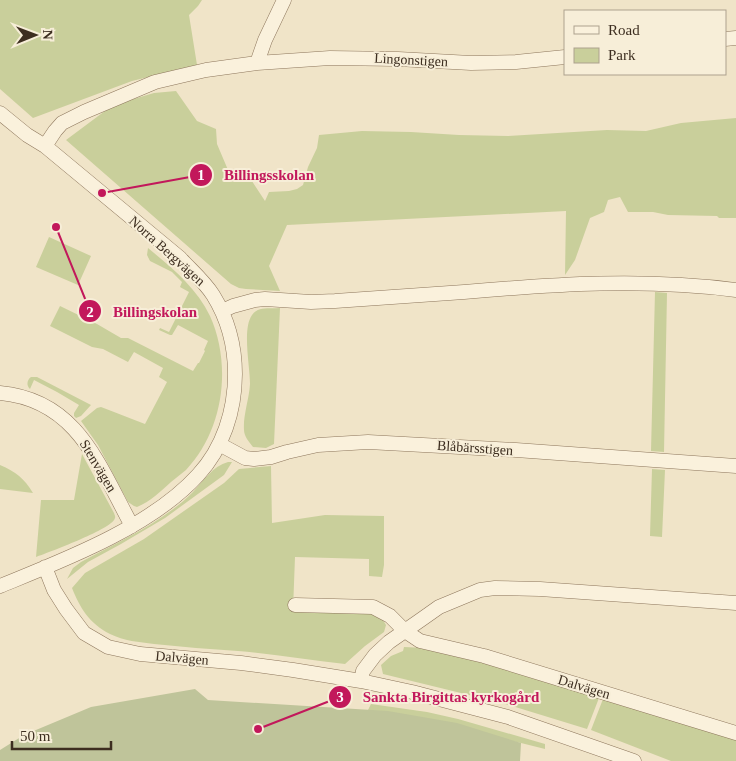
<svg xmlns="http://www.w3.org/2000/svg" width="736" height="761" font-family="'Times New Roman',serif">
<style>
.green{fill:#c9cf9b}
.cemetery{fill:#bfc49a}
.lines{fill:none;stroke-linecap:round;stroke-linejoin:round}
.minor-casing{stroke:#8d765c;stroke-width:15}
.minor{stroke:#faf1dc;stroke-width:14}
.labels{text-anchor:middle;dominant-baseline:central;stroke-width:4;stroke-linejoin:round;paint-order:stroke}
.street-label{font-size:14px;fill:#3d2e20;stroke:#f7eed8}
.leader{fill:none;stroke:#c2185b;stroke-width:2}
.callout-dot{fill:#c2185b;stroke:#f7eed8;stroke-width:2}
.mark-label{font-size:15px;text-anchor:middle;font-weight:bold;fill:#fff}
.callout-label{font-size:15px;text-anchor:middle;font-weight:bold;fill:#c2185b;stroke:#f7eed8;stroke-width:4;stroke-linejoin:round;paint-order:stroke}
</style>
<rect width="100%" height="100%" fill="#f0e4c8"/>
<!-- green -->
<path class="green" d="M 0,0 L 202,0 L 198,6 L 189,15 L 197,65 L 132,81 L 33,118 L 0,89 Z
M 176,91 L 197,121 L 216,129 L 217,144 L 231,177 L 246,172 L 265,201 L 269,192 L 289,191 L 297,189 L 303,185 L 308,167 L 317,148 L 319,135 L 362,131 L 411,132 L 459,135 L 508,136 L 607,130 L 646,131 L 681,123 L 736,118 L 736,218 L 719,218 L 717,216 L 668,215 L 653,212 L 628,212 L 620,197 L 608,200 L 604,212 L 590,218 L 575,260 L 565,275 L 566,211 L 287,225 L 269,266 L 280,291 L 246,289 L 239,288 L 231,284 L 66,140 L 113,105 L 154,93 Z
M 49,237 L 91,256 L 78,285 L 36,267 Z
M 148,248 C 172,268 196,287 210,316 C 232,365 224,430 186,470 C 181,474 176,478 171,482 C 161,491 150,502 137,507 L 134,506 L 128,502 L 98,445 L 81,421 L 97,408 L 101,407 C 116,413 130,418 145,424 L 167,382 L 159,377 L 163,368 L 134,352 L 128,362 L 103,349 L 92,347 L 50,326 L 60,306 L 97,324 L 121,338 L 128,338 L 193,371 L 198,363 L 199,363 L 205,351 L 204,350 L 208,341 L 178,325 L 172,335 L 170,335 L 159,330 L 160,328 L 169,332 L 189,292 L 180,287 L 182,282 L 172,272 L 150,261 L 147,255 Z
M 655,292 L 667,293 L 664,452 L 651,451 Z
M 280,308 L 274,444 L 266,448 L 253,447 C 249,442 244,436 244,430 C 243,415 249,400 250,384 C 250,366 242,329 252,315 C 258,306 270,309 280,308 Z
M 31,377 L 37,377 L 91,405 L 81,416 L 76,418 L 74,416 L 74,413 L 79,405 L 57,392 L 34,380 L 30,389 C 26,385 27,380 31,377 Z
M 82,454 L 114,513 C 115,516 116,517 114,520 C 108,530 50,552 36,557 L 41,500 L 74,500 Z
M 228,462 L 232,462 L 224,475 L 165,518 L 121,544 L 88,562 L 67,579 L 73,568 L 81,562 C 119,541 162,523 193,492 C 203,481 213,466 228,462 Z
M 0,465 C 16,472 24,478 33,493 L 0,489 Z
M 271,466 L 272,523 L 325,515 L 384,516 L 384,565 L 382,577 L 369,576 L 369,559 L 295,557 L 293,610 L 372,613 L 381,617 L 386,625 L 384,632 L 365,646 L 345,664 C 309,660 274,654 238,651 C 210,649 182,647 154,644 C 139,642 124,641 110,634 C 89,623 80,608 72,588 L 85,573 L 144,539 L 224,483 L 239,469 Z
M 652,469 L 665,470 L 662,537 L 650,536 Z
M 404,647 L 426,648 L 469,657 L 599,698 L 587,729 L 502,703 L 383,674 L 381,665 L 391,656 L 403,651 Z
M 603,699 L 736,739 L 736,761 L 671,761 L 591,730 Z
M 371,704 L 427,712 L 458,719 L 545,744 L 545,749 L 521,743 L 368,710 Z"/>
<!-- cemetery -->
<path class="cemetery" d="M 195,689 L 208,700 L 388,711 L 457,723 L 521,743 L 520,761 L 0,761 L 0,750 L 24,735 L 91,707 Z"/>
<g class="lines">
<defs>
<path id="minor" d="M 725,39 L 736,38
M 257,63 L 265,40 L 284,0
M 0,113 L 27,135 L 45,146 L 180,258 C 191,270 204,281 213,295 C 228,319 235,346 235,374 C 235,411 223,448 198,475 C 151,527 64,560 0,586
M 45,146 L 55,131 L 62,123 L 84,112 L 155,82 L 206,70 L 257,63 L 330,58 L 398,59 L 471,63 L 516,62 L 565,57
M 222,311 L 233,306 L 255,300 L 265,299 L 311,302 L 335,301 C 378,298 421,295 464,292 C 556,284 644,278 736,290
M 0,393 C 78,400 99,466 132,526
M 219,444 L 245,458 L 254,459 L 271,457 L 287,452 L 318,445 L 368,442 L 516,450 L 736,466
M 45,567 L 54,590 L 66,609 L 84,633 L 108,647 L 140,654 L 241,663 L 293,670 L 361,681 L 412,692 L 508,717 L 634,761
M 295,605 L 373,607 L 390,616 L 405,631 L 420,641 L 484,656 L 736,733
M 361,681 L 363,671 L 375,655 L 389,642 L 422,619 L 439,607 L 480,590 L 495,588 L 540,589 L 736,603"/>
</defs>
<!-- minor casing -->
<use href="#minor" class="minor-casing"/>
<!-- minor -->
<use href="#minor" class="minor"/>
</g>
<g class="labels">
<!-- street labels -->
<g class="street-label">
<text transform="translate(411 60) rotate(3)">Lingonstigen</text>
<text transform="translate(167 251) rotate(42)">Norra Bergvägen</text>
<text transform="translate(475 448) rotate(4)">Blåbärsstigen</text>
<text transform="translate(98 466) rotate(59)">Stenvägen</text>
<text transform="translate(182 658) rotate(5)">Dalvägen</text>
<text transform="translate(584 687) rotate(17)">Dalvägen</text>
</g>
</g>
<!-- callouts -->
<path class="leader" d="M102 193L201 175M56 227L90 311M258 729L340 697"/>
<g class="callout-dot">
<circle cx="102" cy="193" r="5"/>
<circle cx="56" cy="227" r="5"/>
<circle cx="258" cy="729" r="5"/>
<circle cx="201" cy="175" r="12"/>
<circle cx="90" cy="311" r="12"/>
<circle cx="340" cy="697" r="12"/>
</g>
<g class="mark-label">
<text x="201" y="180">1</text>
<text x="90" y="317">2</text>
<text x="340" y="702">3</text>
</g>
<g class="callout-label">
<text x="269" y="180">Billingsskolan</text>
<text x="155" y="317">Billingskolan</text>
<text x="451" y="702">Sankta Birgittas kyrkogård</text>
</g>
<!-- legend -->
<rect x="564" y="10" width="162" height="65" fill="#f7eed8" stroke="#ada18e"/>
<rect x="574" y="26" width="25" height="8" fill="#faf1dc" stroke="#ada18e"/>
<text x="608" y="35" font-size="15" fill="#3d2e20">Road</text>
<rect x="574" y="48" width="25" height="15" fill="#c9cf9b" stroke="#ada18e"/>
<text x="608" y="60" font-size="15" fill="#3d2e20">Park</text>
<!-- north arrow -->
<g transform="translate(35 35) rotate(89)" stroke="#f7eed8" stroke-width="4" paint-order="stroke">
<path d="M0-4L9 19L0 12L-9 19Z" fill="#3d2e20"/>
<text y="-8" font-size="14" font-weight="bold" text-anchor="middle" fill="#3d2e20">N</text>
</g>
<!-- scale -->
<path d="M12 741v8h99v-8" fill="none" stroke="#3d2e20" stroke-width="2.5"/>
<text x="20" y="741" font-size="15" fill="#3d2e20" stroke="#f7eed8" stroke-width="4" paint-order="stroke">50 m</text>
</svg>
